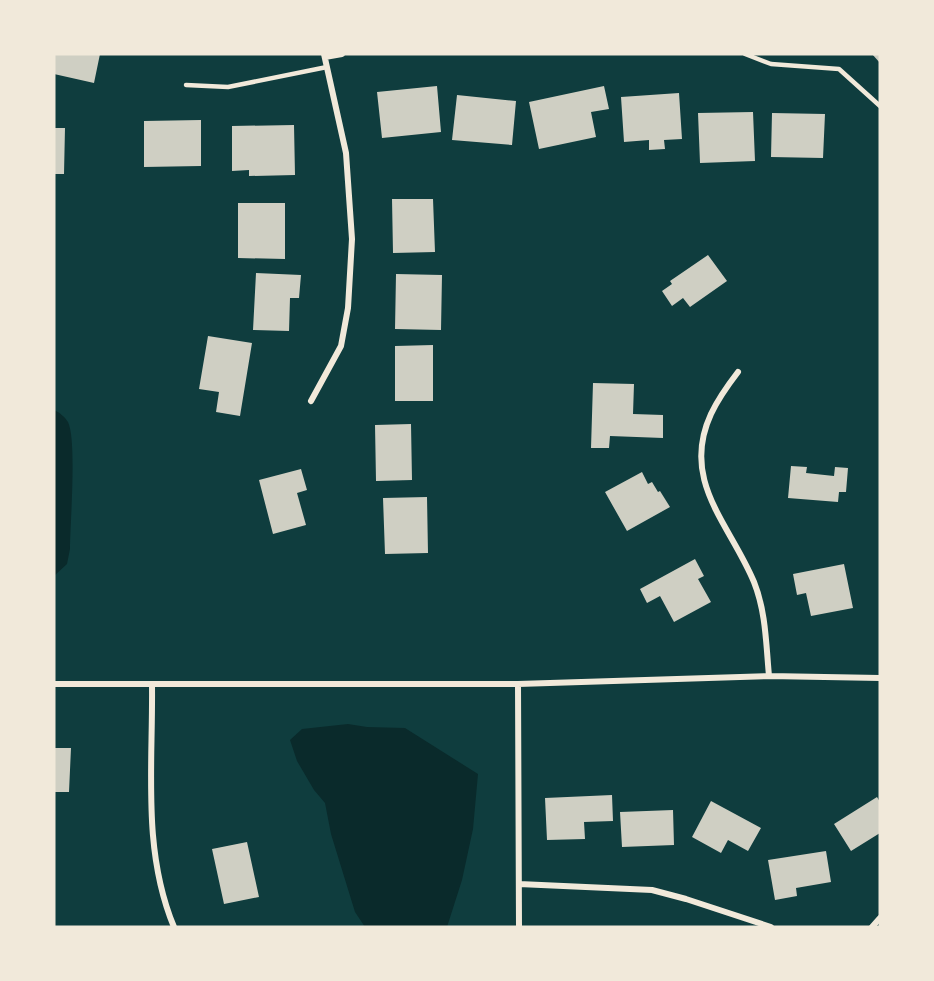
<svg xmlns="http://www.w3.org/2000/svg" width="934" height="981" font-family="'Asap Condensed',sans-serif">
<style>
.water{fill:#0a2a2b}
.building{fill:#cfcfc3}
.lines{fill:none;stroke-linecap:round;stroke-linejoin:round}
.service{stroke:#f1e9da;stroke-width:4.5}
.minor{stroke:#f1e9da;stroke-width:6}
</style>
<rect width="100%" height="100%" fill="#0f3d3e"/>
<!-- water -->
<path class="water" d="M 54,410 C 59,412 65,417 68,422 C 77,441 70,524 70,549 L 67,564 L 54,576 Z
M 348,724 L 367,727 L 405,728 L 478,774 L 473,829 L 462,880 L 447,927 L 365,927 L 355,912 L 331,834 L 325,803 L 314,790 L 297,761 L 290,740 L 302,729 Z"/>
<!-- building -->
<path class="building" d="M 54,54 L 100,54 L 94,83 L 54,74 Z
M 872,54 L 880,54 L 880,63 Z
M 437,86 L 441,132 L 382,138 L 377,92 Z
M 604,86 L 609,109 L 591,112 L 596,137 L 539,149 L 529,102 Z
M 679,93 L 682,139 L 664,140 L 665,149 L 649,150 L 649,140 L 624,142 L 621,97 Z
M 457,95 L 516,101 L 512,145 L 452,140 Z
M 753,112 L 755,161 L 700,163 L 698,113 Z
M 772,113 L 825,114 L 823,158 L 771,157 Z
M 201,120 L 201,166 L 144,167 L 144,121 Z
M 294,125 L 295,175 L 249,176 L 249,170 L 232,171 L 232,126 Z
M 54,128 L 65,128 L 64,174 L 54,174 Z
M 392,199 L 433,199 L 435,252 L 393,253 Z
M 238,203 L 285,203 L 285,259 L 238,258 Z
M 708,255 L 727,281 L 690,307 L 683,298 L 672,306 L 662,291 L 672,284 L 670,281 Z
M 256,273 L 301,275 L 299,298 L 290,298 L 289,331 L 253,330 Z
M 396,274 L 442,275 L 441,330 L 395,329 Z
M 208,336 L 252,343 L 240,416 L 216,412 L 219,392 L 199,389 Z
M 433,345 L 433,401 L 395,401 L 395,346 Z
M 593,383 L 634,384 L 633,414 L 663,415 L 663,438 L 610,436 L 609,448 L 591,448 Z
M 411,424 L 412,480 L 376,481 L 375,425 Z
M 791,466 L 807,467 L 806,473 L 834,476 L 835,467 L 848,468 L 846,492 L 839,492 L 838,502 L 788,498 Z
M 301,469 L 307,490 L 297,493 L 306,525 L 273,534 L 259,480 Z
M 642,472 L 648,484 L 652,482 L 658,492 L 660,491 L 670,507 L 627,531 L 605,492 Z
M 427,497 L 428,553 L 385,554 L 383,498 Z
M 695,559 L 704,576 L 698,579 L 711,602 L 674,622 L 660,596 L 647,603 L 640,589 Z
M 844,564 L 853,608 L 811,616 L 806,593 L 797,595 L 793,574 Z
M 54,748 L 71,748 L 69,792 L 54,792 Z
M 612,795 L 613,821 L 584,822 L 585,839 L 547,840 L 545,798 Z
M 877,797 L 880,802 L 880,833 L 851,851 L 834,824 Z
M 711,801 L 761,828 L 748,851 L 728,840 L 721,853 L 692,837 Z
M 673,810 L 674,845 L 622,847 L 620,812 Z
M 247,842 L 259,897 L 224,904 L 212,849 Z
M 826,851 L 831,882 L 796,888 L 797,896 L 775,900 L 768,860 Z"/>
<g class="lines">
<!-- service -->
<path class="service" d="M 745,54 L 771,64 L 839,69 L 880,106
M 186,85 L 228,87 L 327,67"/>
<!-- minor -->
<path class="minor" d="M 325,57 L 342,54
M 738,372 C 728,385 718,399 711,414 C 680,481 730,524 754,582 C 766,612 766,644 769,676
M 311,401 L 341,346 L 348,308 L 352,239 L 346,153 L 324,54
M 54,684 L 518,684 L 769,676 L 880,678
M 518,684 L 519,927
M 152,685 C 153,767 142,850 174,927
M 519,884 L 652,890 L 686,899 L 771,927
M 872,927 L 880,918"/>
</g>
<!-- border -->
<rect width="934" height="981" fill="none" stroke="#f1e9da" stroke-width="111"/>
</svg>
